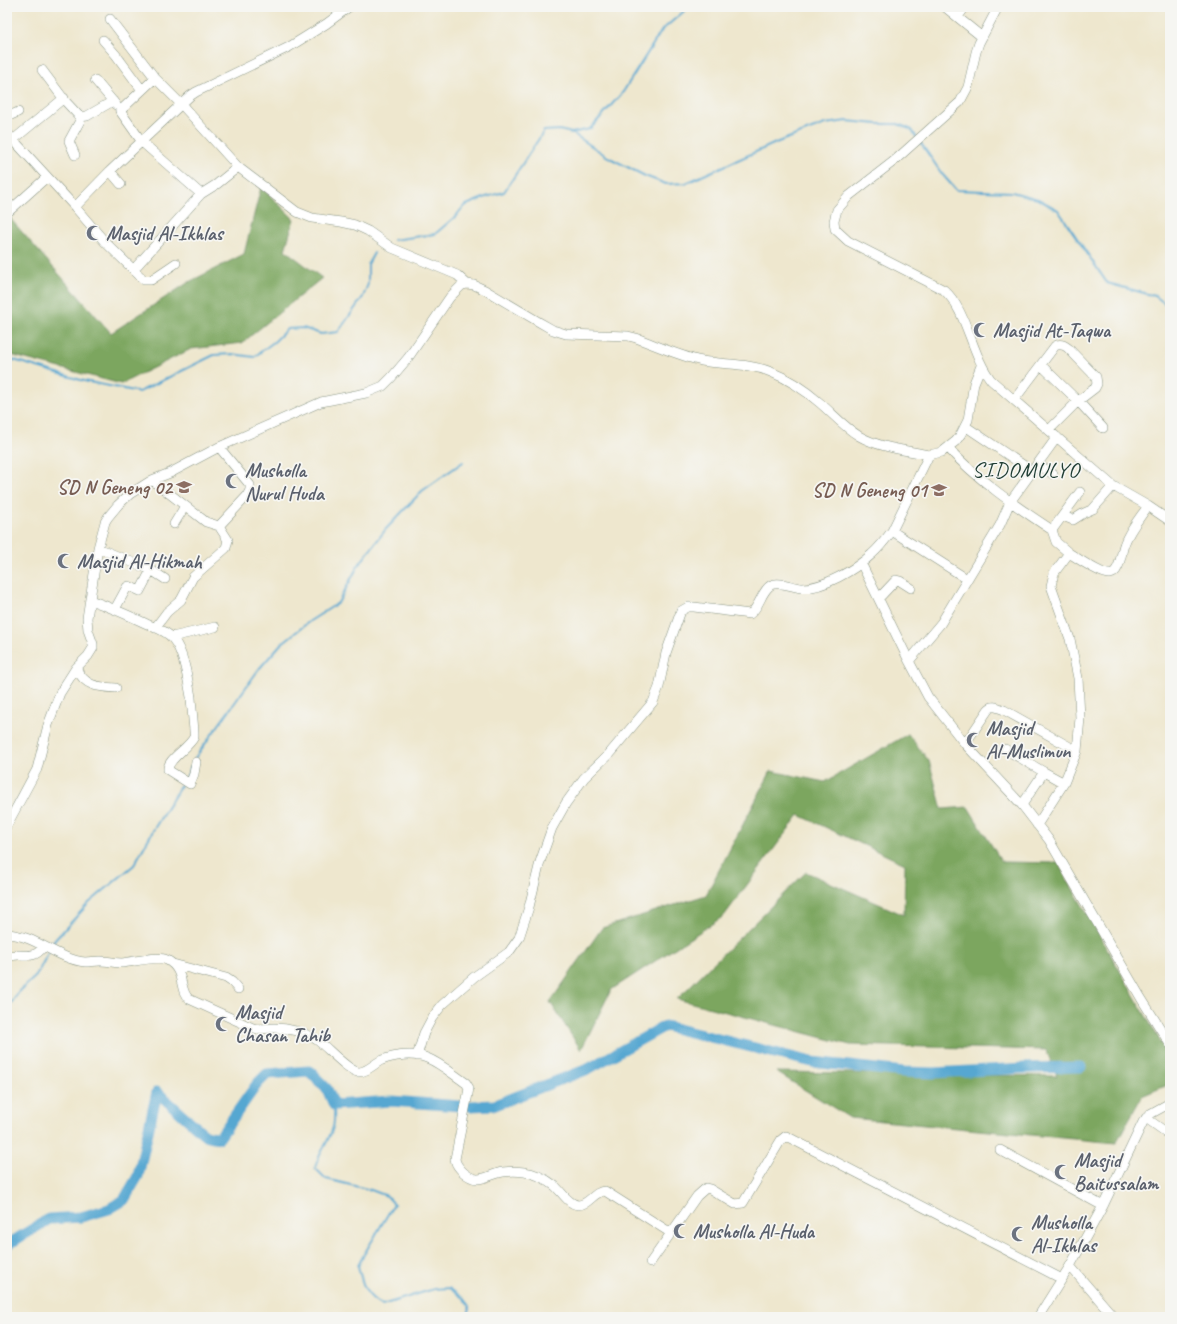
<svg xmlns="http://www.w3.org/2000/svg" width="1177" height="1324" font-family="Caveat,sans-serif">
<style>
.forest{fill:#7ca65e;stroke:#4e7249}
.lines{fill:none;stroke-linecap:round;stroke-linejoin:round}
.stream{stroke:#57a7d1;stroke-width:2}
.river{stroke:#57a7d1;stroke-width:11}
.minor-casing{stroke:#869281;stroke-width:10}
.minor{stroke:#fff;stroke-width:9}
.labels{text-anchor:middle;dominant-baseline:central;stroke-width:3.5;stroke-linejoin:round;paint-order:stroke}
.worship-label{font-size:20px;font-weight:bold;fill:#5b616d;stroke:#f6f6f2;text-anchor:start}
.education-label{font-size:20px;font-weight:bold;fill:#785e54;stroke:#f6f6f2;text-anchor:end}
.quarter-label{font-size:22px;letter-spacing:1px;fill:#1f3d34;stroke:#f6f6f2}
</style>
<rect width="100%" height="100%" fill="#f6f6f2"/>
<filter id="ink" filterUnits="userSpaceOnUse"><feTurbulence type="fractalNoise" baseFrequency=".025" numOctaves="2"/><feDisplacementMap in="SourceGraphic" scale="8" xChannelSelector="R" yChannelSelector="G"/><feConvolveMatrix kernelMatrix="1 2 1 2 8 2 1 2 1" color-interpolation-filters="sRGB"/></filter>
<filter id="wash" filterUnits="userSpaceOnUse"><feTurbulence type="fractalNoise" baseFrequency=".012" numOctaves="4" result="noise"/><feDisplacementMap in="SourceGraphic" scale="16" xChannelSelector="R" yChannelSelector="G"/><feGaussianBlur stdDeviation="0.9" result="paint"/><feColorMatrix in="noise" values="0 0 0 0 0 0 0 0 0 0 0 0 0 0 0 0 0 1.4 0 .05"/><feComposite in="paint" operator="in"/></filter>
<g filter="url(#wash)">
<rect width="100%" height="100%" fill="#eee7ce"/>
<!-- forest -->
<path class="forest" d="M 261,187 L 294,219 L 285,250 L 322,278 L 242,343 L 191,349 L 121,384 L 7,354 L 7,215 L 111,333 L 189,282 L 244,254 Z
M 908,734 L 929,761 L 942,809 L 968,807 L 1002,862 L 1058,863 L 1170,1058 L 1170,1084 L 1142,1096 L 1116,1143 L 850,1118 L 776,1072 L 1057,1076 L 1046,1050 L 850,1045 L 677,999 L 806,872 L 904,915 L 905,864 L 799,815 L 724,916 L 611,990 L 581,1050 L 550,1002 L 602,928 L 706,895 L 771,771 L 825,782 Z"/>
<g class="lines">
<!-- stream -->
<path class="stream" d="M 572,133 L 590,129 L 623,92 L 662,30 L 689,7
M 920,142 L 942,174 L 956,190 L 1012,192 L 1038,199 L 1058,210 L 1107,283 L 1155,296 L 1167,305 L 1170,310
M 393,240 L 435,234 L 456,216 L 464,206 L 486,197 L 504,192 L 544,131 L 559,130 L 572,133 L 608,157 L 645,176 L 666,184 L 686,183 L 778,142 L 825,124 L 847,121 L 877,124 L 898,124 L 912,130 L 916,137
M 7,358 L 84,381 L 139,392 L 214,355 L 232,354 L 254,357 L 275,341 L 287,329 L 303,328 L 321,334 L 338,332 L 363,297 L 368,284 L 368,264 L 374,253
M 195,758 L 259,669 L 281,644 L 310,621 L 338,603 L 358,566 L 386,529 L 422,491 L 463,462
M 187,776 L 191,766
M 51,947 L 53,942 L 89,903 L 134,865 L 154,829 L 181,785
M 7,1009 L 19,992 L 36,976 L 49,951
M 334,1105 C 334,1112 335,1121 333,1127 C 329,1142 318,1154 315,1168 L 326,1179 L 371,1190 L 387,1196 L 394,1204 L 363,1256 L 358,1266 C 363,1285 364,1295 382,1305 L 434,1289 L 449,1288 L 463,1298 L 469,1306 L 469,1317"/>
<!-- river -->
<path class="river" d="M 470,1106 L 495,1105 L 588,1069 L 665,1026 L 812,1062 L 904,1072 L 933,1073 L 1025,1068 L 1081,1067
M 7,1245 L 49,1219 L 81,1217 L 109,1209 L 124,1200 L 138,1176 L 157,1092 L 205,1135 L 219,1138 L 257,1084 L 267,1074 L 309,1071 L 327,1089 L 334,1105 L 391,1101 L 460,1106"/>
</g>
</g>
<g filter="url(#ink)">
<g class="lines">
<defs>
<path id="minor" d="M 945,7 L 982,37
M 998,7 L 979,43 L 976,52 L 968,87 L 960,102 L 894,161 L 849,196 L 837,210 L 834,221 L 835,229 L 848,241 L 944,290 C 967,310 971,354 991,380 L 1113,486 L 1148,506 L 1170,521
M 958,17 L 965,7
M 110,19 L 155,78 L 120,111 L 142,142 L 201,194 L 217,184 L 238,167
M 103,40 L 116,55 L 142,90
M 42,70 L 66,102 L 80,117 L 87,116 L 113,101
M 155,78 L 181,104 L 238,167 L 297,212 L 312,218 L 341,222 L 355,225 L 368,231 L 392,248 L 457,275 L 467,284
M 95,80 L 116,105
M 7,117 L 18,112
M 7,133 L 75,207 L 105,242 L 144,280 L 151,280 L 176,263
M 13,140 L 64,98
M 75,155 L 69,141 L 82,117
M 110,171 L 121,184
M 75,207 L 110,171 L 190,96 L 196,92 L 289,47 L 326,24 L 349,7
M 7,213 L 47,177
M 134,269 L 201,194
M 1041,365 L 1078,401 L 1103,428
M 1014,400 L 1055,346 C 1060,343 1064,345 1068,348 L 1096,377 L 1097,384 L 1095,388 L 1078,401 L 1049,430
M 965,426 L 1032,471
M 1057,437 L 1010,502 L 1000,525 L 941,623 L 909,661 L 928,697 L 965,744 L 1022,805 L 1049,840 L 1141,998 L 1170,1044
M 948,448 C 978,480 1014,505 1052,530 L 1080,492
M 1037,464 L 1053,474
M 152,480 L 206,522 L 219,526 L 247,496 L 250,490 L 250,485 L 219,447
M 1063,516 L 1073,520 L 1084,513 L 1093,509 L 1113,486
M 174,524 L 185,506
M 98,548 L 151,570 L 165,579
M 1069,553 C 1077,558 1102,575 1110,574 C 1120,573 1121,553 1124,545 C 1129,530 1139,519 1148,506
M 861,563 L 909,661
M 967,579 L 892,531 L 929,455 L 942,452 L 956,441 L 961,434 L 968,420 L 974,383 L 981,366
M 879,598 L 896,580 L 900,581 L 911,588
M 90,600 C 110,607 128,615 147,624 C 156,628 167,631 173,639 C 184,652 188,681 191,697 C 191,703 195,734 194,737 C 189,748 167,759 168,770 L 190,784 L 194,774 L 196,762
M 115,609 L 127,587 L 129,586 L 140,591 L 151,570
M 155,628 L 167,612 L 181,600 L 193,577 L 226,548 L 228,540 L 219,526
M 172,637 L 215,627
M 76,668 C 85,686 96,687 116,688
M 965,744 L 988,710 C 993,704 998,708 1004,710 L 1077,751
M 1005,749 L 1044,772 L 1022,805
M 1044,772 L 1064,783
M 7,825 L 37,769 L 48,725 L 60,693 L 76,668 L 88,656 L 93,648 L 93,644 L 88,630 L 87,618 L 98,548 L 105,522 L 108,517 L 118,505 L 130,494 L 152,480 L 170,473 L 219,447 L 321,402 L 366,393 L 383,386 L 391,378 L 408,358 L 450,297 L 462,285 L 467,284 L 474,285 L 485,290 L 539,322 L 553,330 L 566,334 L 628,336 L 636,338 C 658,346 679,356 702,361 C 725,365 749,363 771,372 C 789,379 805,390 820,403 C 833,414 844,427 859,436 C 880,448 906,450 929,455
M 1037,825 L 1064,783 L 1077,751 L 1080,718 L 1078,678 L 1070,639 L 1051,586 L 1054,573 L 1069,553 L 1056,542 L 1052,530
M 7,934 C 35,935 57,959 85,962 C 90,962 95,961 100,961 C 108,961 115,963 122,963 C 134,962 157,955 167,960 C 186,970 178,990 189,999 L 253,1028 C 260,1030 266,1028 274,1028 C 288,1028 305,1032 317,1040 C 327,1047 347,1070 358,1072 C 366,1073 375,1063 382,1060 C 395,1055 414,1053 427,1058 C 440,1063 454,1075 466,1083 L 469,1088 L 468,1094 L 455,1159 C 456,1165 459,1168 463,1172 C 479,1186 486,1175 503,1172 C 510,1171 518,1171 524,1172 C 535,1173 546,1179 555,1186 C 562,1192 568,1204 578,1205 C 589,1205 594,1191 605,1191 L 671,1233
M 7,957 C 21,951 33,962 43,947
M 173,964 L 226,978 L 232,982 L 238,989
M 417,1056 L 424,1033 L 432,1018 L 442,1005 L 474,977 L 509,952 L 519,938 L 529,907 L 540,862 L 552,828 L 566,803 L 584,778 L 609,754 L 653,702 L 659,687 L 666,653 L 681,611 L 688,607 L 694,607 L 750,614 C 760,607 761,591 771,585 C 778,581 793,587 801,588 C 823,589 856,569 872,554 C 880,547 886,539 892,531
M 1146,1118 L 1170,1135
M 1000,1150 L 1103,1206
M 650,1263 L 697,1196 L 706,1188 L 710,1189 L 735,1204 L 743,1203 L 781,1140 L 786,1136 L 1062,1279
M 1070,1266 L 1114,1317
M 1038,1317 L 1070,1266 L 1103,1206 L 1143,1122 L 1150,1114 L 1170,1103"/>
</defs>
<!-- minor casing -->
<use href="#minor" class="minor-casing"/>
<!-- minor -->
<use href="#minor" class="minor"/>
</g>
</g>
<!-- icons -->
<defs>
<symbol id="mosque-bare" viewBox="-9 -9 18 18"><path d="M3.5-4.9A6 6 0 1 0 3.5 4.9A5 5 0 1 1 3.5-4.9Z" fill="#6b7280" stroke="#f6f6f2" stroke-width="2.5" paint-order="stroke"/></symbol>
<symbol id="school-bare" viewBox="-9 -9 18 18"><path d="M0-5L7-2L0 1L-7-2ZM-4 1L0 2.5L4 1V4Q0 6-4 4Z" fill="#8d6e63" stroke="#f6f6f2" stroke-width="2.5" paint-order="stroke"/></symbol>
</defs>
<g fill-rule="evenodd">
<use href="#mosque-bare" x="83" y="222" width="22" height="22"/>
<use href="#mosque-bare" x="970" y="319" width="22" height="22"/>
<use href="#mosque-bare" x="222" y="470" width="22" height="22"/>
<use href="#school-bare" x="173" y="476" width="22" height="22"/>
<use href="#school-bare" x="928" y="479" width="22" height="22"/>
<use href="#mosque-bare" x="54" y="550" width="22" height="22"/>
<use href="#mosque-bare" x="963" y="729" width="22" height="22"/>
<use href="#mosque-bare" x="212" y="1013" width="22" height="22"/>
<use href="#mosque-bare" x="1051" y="1161" width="22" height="22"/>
<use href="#mosque-bare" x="670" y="1220" width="22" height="22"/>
<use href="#mosque-bare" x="1008" y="1223" width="22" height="22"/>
</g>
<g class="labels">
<!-- worship labels -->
<g class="worship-label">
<text x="106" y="233">Masjid Al-Ikhlas</text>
<text x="993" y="330">Masjid At-Taqwa</text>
<text x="245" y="470">Musholla<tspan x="245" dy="23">Nurul Huda</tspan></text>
<text x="77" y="561">Masjid Al-Hikmah</text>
<text x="986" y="728">Masjid<tspan x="986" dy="23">Al-Muslimun</tspan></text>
<text x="235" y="1012">Masjid<tspan x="235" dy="23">Chasan Tahib</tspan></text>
<text x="1074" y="1160">Masjid<tspan x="1074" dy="23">Baitussalam</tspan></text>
<text x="1031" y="1222">Musholla<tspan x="1031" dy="23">Al-Ikhlas</tspan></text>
<text x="693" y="1231">Musholla Al-Huda</text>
</g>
<!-- education labels -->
<g class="education-label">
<text x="172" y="487">SD N Geneng 02</text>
<text x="927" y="490">SD N Geneng 01</text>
</g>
<!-- quarter labels -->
<g class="quarter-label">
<text x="1026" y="470">SIDOMULYO</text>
</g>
</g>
<!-- margin -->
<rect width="1177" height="1324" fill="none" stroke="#f6f6f2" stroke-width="24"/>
</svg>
